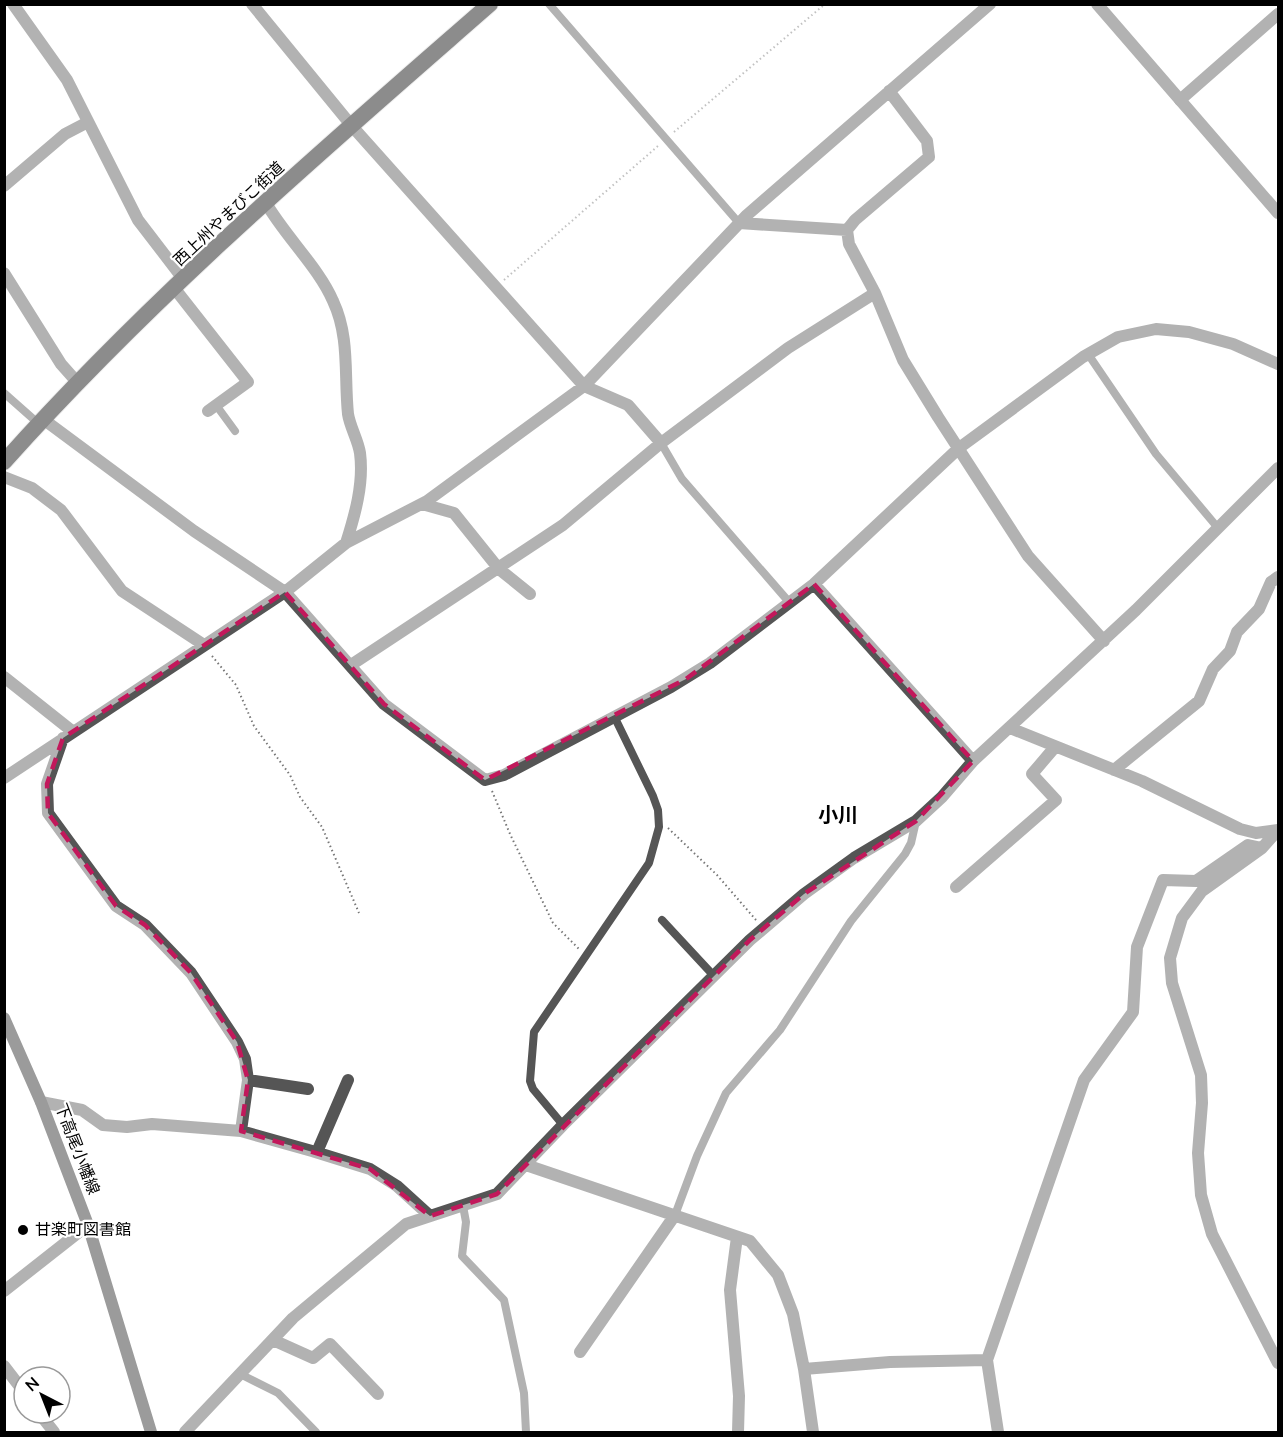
<svg xmlns="http://www.w3.org/2000/svg" width="1283" height="1437" font-family="'Nunito Sans','Noto Sans JP',sans-serif">
<style>
.lines{fill:none;stroke-linecap:round;stroke-linejoin:round}
.trunk-casing{stroke:#dbdbdb;stroke-width:18}
.path{stroke:#777;stroke-width:2;stroke-dasharray:1.5 3;stroke-linecap:butt}
.service{stroke:#555;stroke-width:8}
.minor{stroke:#555;stroke-width:12}
.tertiary{stroke:#555;stroke-width:12}
.secondary{stroke:#222;stroke-width:12}
.trunk{stroke:#000;stroke-width:16}
.marked{fill:none;stroke:#c2185b;stroke-width:4.5;stroke-dasharray:12 8;stroke-linejoin:round}
.poi-dot{fill:#000;stroke:#fff;stroke-width:2}
.labels{text-anchor:middle;dominant-baseline:central;stroke-width:4.5;stroke-linejoin:round;paint-order:stroke}
.street-label{font-size:16px;fill:#000;stroke:#fff}
.poi-label{font-size:16px;fill:#000;stroke:#fff;text-anchor:start}
.quarter-label{font-size:20px;font-weight:bold;fill:#000;stroke:#fff}
</style>
<rect width="100%" height="100%" fill="#fff"/>
<g class="lines">
<defs>
<path id="trunk" d="M 4,462 C 152,296 323,150 490,4"/>
</defs>
<!-- trunk casing -->
<use href="#trunk" class="trunk-casing"/>
<!-- path -->
<path class="path" d="M 674,132 L 825,4
M 504,280 L 658,146
M 212,656 L 236,685 L 254,726 L 290,775 L 300,797 L 322,827 L 359,913
M 492,791 L 510,834 L 553,923 L 580,950
M 668,828 L 717,875 L 756,920"/>
<!-- service -->
<path class="service" d="M 549,4 L 739,223
M 1088,354 L 1156,454 L 1218,528
M 4,393 L 39,424
M 216,405 L 235,431
M 661,443 L 682,479 L 789,602
M 662,920 L 714,976
M 563,1125 L 533,1089 L 530,1081 L 534,1032 L 649,863 L 659,827 L 658,810 L 653,796 L 614,716
M 463,1206 L 466,1222 L 462,1256 L 504,1300 L 524,1393 L 526,1432
M 675,1215 L 697,1156 L 726,1093 L 780,1030 L 851,921 L 905,854 L 911,843 L 916,821
M 242,1375 L 278,1393 L 316,1432"/>
<!-- minor -->
<path class="minor" d="M 13,4 L 67,80 L 138,220 L 184,280
M 252,4 L 351,125 L 584,386 L 628,405 L 661,443
M 889,91 L 927,141 L 929,157 L 855,220 L 847,230 L 849,244 L 875,293 L 903,360 L 938,417 L 1028,556 L 1104,641
M 1180,100 L 1278,14
M 4,186 L 65,134 L 88,122
M 266,203 C 285,236 319,268 333,301 C 350,337 344,375 348,414 C 350,427 358,440 360,453 C 364,483 355,515 346,543
M 739,223 L 847,230
M 175,289 L 248,382 L 208,411
M 43,419 L 194,531 L 285,592 L 384,704 L 485,780 L 504,775 L 671,687 L 710,663 L 814,584 L 959,448 L 1083,357 L 1118,337 L 1156,329 L 1189,332 L 1233,344 L 1278,364
M 4,477 L 32,488 L 61,510 L 122,591 L 204,645
M 422,504 L 454,513 L 499,569 L 530,594
M 814,584 L 973,761
M 351,665 L 563,525 L 661,443 L 788,348 L 875,293
M 4,677 L 72,731
M 1010,728 L 1142,781 L 1240,829 L 1256,833 L 1278,830
M 63,738 L 47,784 L 48,813 L 116,906 L 145,925 L 191,973 L 237,1042 L 245,1059 L 248,1080 L 241,1131
M 1114,770 L 1199,701 L 1213,669 L 1230,651 L 1237,632 L 1259,609 L 1271,582 L 1278,577
M 4,778 L 285,592 L 346,543 L 427,501 L 584,386 L 747,215 L 990,4
M 1278,830 L 1262,848 L 1202,891 L 1182,918 L 1170,958 L 1172,983 L 1201,1075 L 1202,1103 L 1198,1153 L 1201,1195 L 1212,1234 L 1278,1363
M 956,887 L 1056,800 L 1032,774 L 1055,747
M 248,1080 L 308,1089
M 41,1102 L 82,1110 L 103,1125 L 127,1127 L 152,1124 L 241,1131 L 312,1151 L 370,1169 L 397,1186 L 430,1216
M 317,1152 L 348,1080
M 526,1165 L 750,1241 L 778,1275 L 793,1314 L 804,1369 L 813,1432
M 737,1237 L 730,1290 L 739,1396 L 738,1432
M 4,1291 L 88,1225
M 273,1340 L 313,1358 L 330,1344 L 378,1394
M 580,1352 L 675,1215
M 4,1366 L 24,1392
M 804,1369 L 890,1362 L 987,1360
M 39,1413 L 54,1432
M 185,1432 L 293,1318 L 406,1224 L 497,1194 L 563,1125 L 750,940 L 804,894 L 854,858 L 916,821 L 942,797 L 973,761 L 1136,610 L 1278,468
M 998,1432 L 987,1360 L 1084,1080 L 1133,1012 L 1137,947 L 1163,880 L 1196,881 L 1248,845 L 1262,848"/>
<!-- tertiary -->
<path class="tertiary" d="M 1097,4 L 1278,213
M 4,273 L 61,364 L 77,382"/>
<!-- secondary -->
<path class="secondary" d="M 4,1018 L 41,1102 L 88,1225 L 151,1432"/>
<!-- trunk -->
<use href="#trunk" class="trunk"/>
</g>
<!-- marked area -->
<path d="M0 0H1283V1437H0ZM 814,584 L 973,761 L 916,821 L 804,894 L 750,940 L 497,1194 L 430,1216 L 370,1169 L 241,1131 L 248,1080 L 237,1042 L 191,973 L 145,925 L 116,906 L 48,813 L 47,784 L 63,738 L 285,592 L 384,704 L 485,780 L 686,679 Z" fill="#fff" fill-opacity=".55" fill-rule="evenodd"/>
<path class="marked" d="M 814,584 L 973,761 L 916,821 L 804,894 L 750,940 L 497,1194 L 430,1216 L 370,1169 L 241,1131 L 248,1080 L 237,1042 L 191,973 L 145,925 L 116,906 L 48,813 L 47,784 L 63,738 L 285,592 L 384,704 L 485,780 L 686,679 Z"/>
<!-- markers -->
<circle class="poi-dot" cx="23" cy="1230" r="6"/>
<g class="labels">
<!-- street labels -->
<g class="street-label">
<text transform="translate(229 214) rotate(-43)">西上州やまびこ街道</text>
<text transform="translate(77 1149) rotate(69)">下高尾小幡線</text>
</g>
<!-- poi labels -->
<g class="poi-label">
<text x="35" y="1230">甘楽町図書館</text>
</g>
<!-- quarter labels -->
<g class="quarter-label">
<text x="838" y="815">小川</text>
</g>
</g>
<!-- border -->
<rect width="1283" height="1437" fill="none" stroke="#000000" stroke-width="12"/>
<!-- north arrow -->
<g transform="translate(42 1395) rotate(318)"><circle r="28" fill="#ffffff" stroke="#999999" stroke-width="1.5"/>
<path d="M0-4.5L10 22L0 15L-10 22Z" fill="#000000"/>
<text y="-9" font-size="16" font-weight="bold" text-anchor="middle" fill="#000000">N</text>
</g>
</svg>
